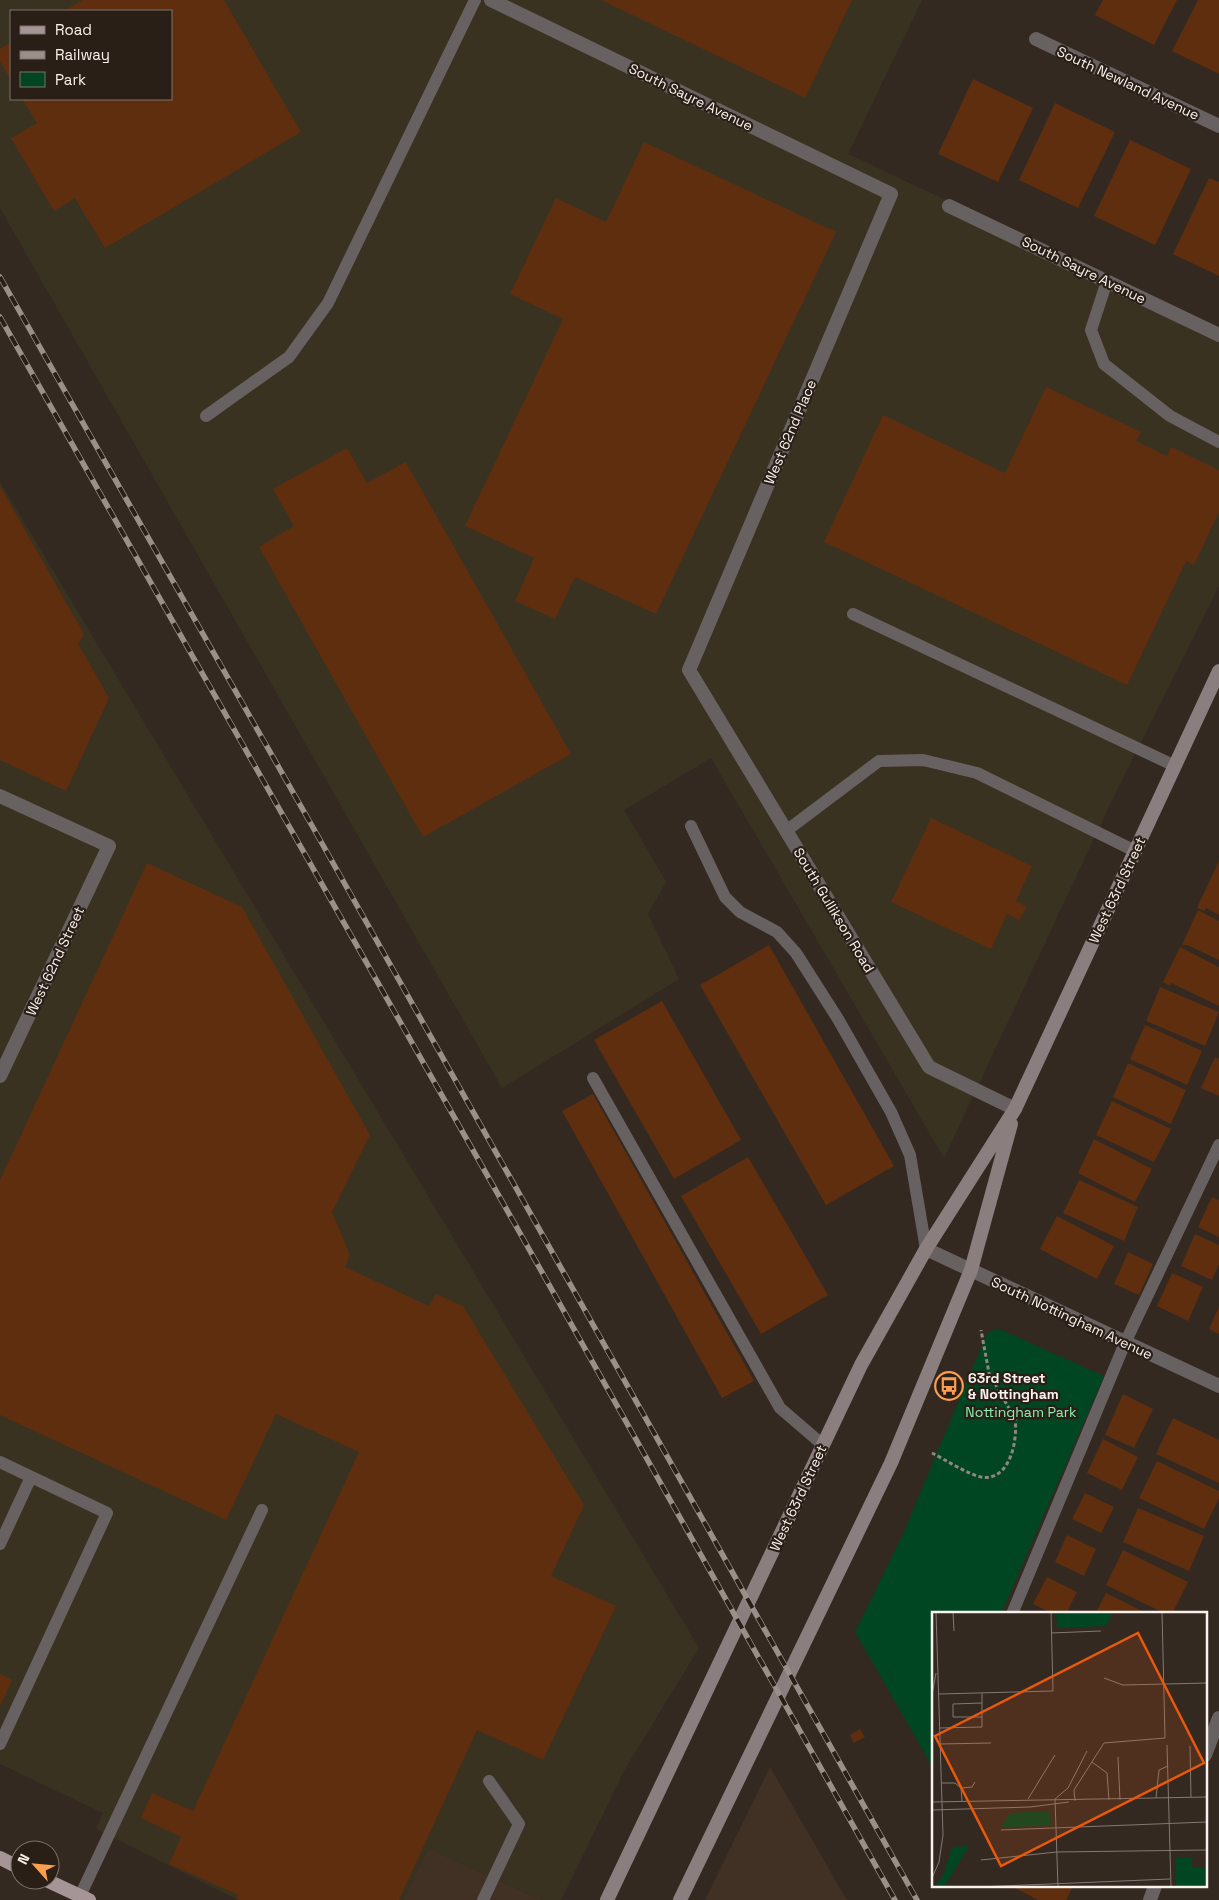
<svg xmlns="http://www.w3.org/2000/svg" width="1219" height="1900" font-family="'Space Grotesk',sans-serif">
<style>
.built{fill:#413024}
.industrial{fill:#3a3221;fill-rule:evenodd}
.green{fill:#004623}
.building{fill:#5e2e0e}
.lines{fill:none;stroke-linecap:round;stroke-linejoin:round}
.path{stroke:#8f867f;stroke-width:3;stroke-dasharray:4 2.5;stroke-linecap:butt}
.service{stroke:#686161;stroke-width:12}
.minor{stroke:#686161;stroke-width:14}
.secondary{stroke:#8b7e7f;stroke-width:14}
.primary{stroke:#a59596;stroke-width:14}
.rail-casing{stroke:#9a9089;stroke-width:5.5}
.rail{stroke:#2a1f17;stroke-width:4;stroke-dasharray:11;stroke-linecap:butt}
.labels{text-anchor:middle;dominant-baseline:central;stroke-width:4.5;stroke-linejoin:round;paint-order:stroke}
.street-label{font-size:14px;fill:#faf2ed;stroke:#2a1f17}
.poi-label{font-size:14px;font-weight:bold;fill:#faf2ed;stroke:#2a1f17;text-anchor:start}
.park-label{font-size:14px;fill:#8aefae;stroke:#2a1f17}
.inset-road{fill:none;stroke:#837972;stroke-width:1}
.view{fill:#e8590c;fill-opacity:0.15;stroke:#e8590c;stroke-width:2.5}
.inset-edge{fill:none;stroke:#faf2ed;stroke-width:2.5}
</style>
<rect width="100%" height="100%" fill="#342920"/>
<!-- built -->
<path class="built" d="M 770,1767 L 847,1900 L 705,1900 Z
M 428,1848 L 542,1900 L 403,1900 Z"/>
<!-- industrial -->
<path class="industrial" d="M 0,0 L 922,0 L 848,154 L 1219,329 L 1219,586 L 1114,796 L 944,1158 L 711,758 L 624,810 L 666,882 L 648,914 L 679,979 L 502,1088 L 0,208 ZM 11,11 L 171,11 L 171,99 L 11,99 Z
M 0,482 L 699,1648 L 625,1769 L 561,1900 L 542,1900 L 428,1848 L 403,1900 L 238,1900 L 96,1829 L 103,1813 L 0,1764 Z"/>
<!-- green -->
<path class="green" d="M 999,1329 L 1104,1376 L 1001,1614 L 933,1614 L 933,1768 L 855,1632 L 902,1536 L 986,1336 L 990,1331 Z"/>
<!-- building -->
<path class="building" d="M 83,0 L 224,0 L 301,132 L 105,248 L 75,198 L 54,211 L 11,138 L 37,123 L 22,99 L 171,99 L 171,11 L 64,11 Z
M 601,0 L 852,0 L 805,98 Z
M 1103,0 L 1177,0 L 1154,45 L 1095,15 Z
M 1198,0 L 1219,0 L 1219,74 L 1172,51 Z
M 11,42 L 11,80 L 0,61 L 0,49 Z
M 973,79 L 1033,108 L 998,182 L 938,154 Z
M 1055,103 L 1115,132 L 1078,208 L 1019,180 Z
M 1130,140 L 1191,169 L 1155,245 L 1094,216 Z
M 644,142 L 836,232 L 656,614 L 575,577 L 555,619 L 515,601 L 534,558 L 465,526 L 563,319 L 510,294 L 556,198 L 606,222 Z
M 1209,178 L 1219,182 L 1219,276 L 1173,254 Z
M 1046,387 L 1141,432 L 1136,441 L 1167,456 L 1171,447 L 1219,470 L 1219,512 L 1194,565 L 1186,561 L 1127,685 L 824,542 L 883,415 L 1005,473 Z
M 347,448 L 367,483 L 406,462 L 571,754 L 423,837 L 259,547 L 294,526 L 273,489 Z
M 0,486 L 84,634 L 78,644 L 109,698 L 66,791 L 0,760 Z
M 931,818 L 1032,866 L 1016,901 L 1027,907 L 1019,920 L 1007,914 L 991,949 L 891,902 Z
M 1219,861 L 1219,915 L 1206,908 L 1204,911 L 1197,908 Z
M 147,863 L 242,907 L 370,1135 L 332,1212 L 350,1255 L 345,1267 L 429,1306 L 436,1294 L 463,1306 L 584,1505 L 551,1576 L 616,1606 L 543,1760 L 477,1730 L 399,1900 L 240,1900 L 236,1898 L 238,1895 L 169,1864 L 181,1837 L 141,1818 L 152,1793 L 193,1811 L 359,1452 L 276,1414 L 226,1520 L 0,1415 L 0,1180 Z
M 1198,910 L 1219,921 L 1219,960 L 1187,945 L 1182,945 Z
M 769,945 L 894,1166 L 826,1205 L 700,985 Z
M 1180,947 L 1219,967 L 1219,1006 L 1171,983 L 1170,986 L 1163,982 Z
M 1160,987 L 1219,1012 L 1205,1046 L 1146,1021 Z
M 662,1001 L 741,1140 L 674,1179 L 594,1040 Z
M 1145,1025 L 1202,1051 L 1187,1085 L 1130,1059 Z
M 1215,1057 L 1219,1059 L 1219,1096 L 1201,1088 Z
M 1128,1063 L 1186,1090 L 1171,1124 L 1113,1097 Z
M 593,1094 L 754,1381 L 722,1398 L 562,1111 Z
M 1112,1101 L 1171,1129 L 1154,1162 L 1096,1135 Z
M 1094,1139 L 1152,1169 L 1135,1202 L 1078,1173 Z
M 748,1157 L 828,1295 L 761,1334 L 681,1196 Z
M 1079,1180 L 1138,1207 L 1124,1241 L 1063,1213 Z
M 1212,1197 L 1219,1200 L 1219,1237 L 1198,1227 Z
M 1057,1216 L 1114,1246 L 1097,1279 L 1040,1249 Z
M 1195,1234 L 1219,1245 L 1219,1264 L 1212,1280 L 1181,1266 Z
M 1128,1252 L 1153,1264 L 1139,1295 L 1114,1284 Z
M 1172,1273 L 1203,1287 L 1188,1321 L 1157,1306 Z
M 1219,1307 L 1219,1334 L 1209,1329 Z
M 1123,1394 L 1153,1409 L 1134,1448 L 1105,1435 Z
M 1173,1418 L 1219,1440 L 1219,1483 L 1156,1454 Z
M 1103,1439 L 1138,1457 L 1122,1490 L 1087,1473 Z
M 1157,1461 L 1219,1491 L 1219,1498 L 1204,1529 L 1139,1498 Z
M 1085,1493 L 1114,1507 L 1101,1533 L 1072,1519 Z
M 1138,1508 L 1204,1536 L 1189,1571 L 1123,1542 Z
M 1067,1535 L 1096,1549 L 1084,1576 L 1055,1562 Z
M 1123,1550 L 1188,1582 L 1172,1614 L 1166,1614 L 1106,1585 Z
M 1047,1577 L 1077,1592 L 1066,1614 L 1053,1614 L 1033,1604 Z
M 1106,1593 L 1148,1614 L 1095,1614 Z
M 0,1674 L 12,1680 L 0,1706 Z
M 860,1729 L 865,1737 L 854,1743 L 850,1735 Z
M 1011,1886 L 1073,1886 L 1066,1900 L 1038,1900 Z"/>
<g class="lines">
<!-- path -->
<path class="path" d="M 932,1453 C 946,1460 967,1474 981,1477 C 1010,1482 1018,1440 1015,1419 L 989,1373 L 981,1330"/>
<!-- service -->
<path class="service" d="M 1107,281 L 1091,330 L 1104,364 L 1170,416 L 1219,442
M 206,416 L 289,357 L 328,303 L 475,0
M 853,614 L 1175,766
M 691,826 L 725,897 L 740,912 L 777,932 L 796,953 L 838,1019 L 891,1112 L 910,1155 L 926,1249
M 786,831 L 879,761 L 923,760 L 977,773 L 1135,851
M 593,1078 L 780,1408 L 823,1445
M 0,1462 L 107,1513 L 0,1744
M 0,1544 L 31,1477
M 1012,1614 L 1125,1343 L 1219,1145
M 80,1896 L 262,1510
M 483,1900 L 519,1824 L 489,1781"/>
<!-- minor -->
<path class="minor" d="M 491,0 L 891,194 L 689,670 L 929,1067 L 1015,1109
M 1036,39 L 1219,126
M 949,206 L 1219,335
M 0,796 L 109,846 L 0,1076
M 926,1249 L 1219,1386
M 1205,1755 L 1219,1718
M 1150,1900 L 1155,1886"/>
<!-- secondary -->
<path class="secondary" d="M 607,1900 L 861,1365 L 926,1249 L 1015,1109 L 1219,671
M 680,1900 L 891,1463 L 971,1270 L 1011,1124"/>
<!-- primary -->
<path class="primary" d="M 0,1858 L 20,1868
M 46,1880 L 89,1900"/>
<defs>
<path id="rail" d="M 0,277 L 315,831 L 917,1900
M 0,317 L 516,1226 L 895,1900"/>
</defs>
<!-- rail casing -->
<use href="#rail" class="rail-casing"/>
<!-- rail -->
<use href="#rail" class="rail"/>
</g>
<!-- icons -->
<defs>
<symbol id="bus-ring" viewBox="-11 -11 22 22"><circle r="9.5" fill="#2a1f17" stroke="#fb9e50" stroke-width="1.5"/><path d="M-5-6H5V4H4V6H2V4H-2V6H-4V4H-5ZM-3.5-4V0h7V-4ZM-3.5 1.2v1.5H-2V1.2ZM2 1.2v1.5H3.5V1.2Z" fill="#fb9e50"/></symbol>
</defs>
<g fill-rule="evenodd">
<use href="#bus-ring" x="933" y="1370" width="32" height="32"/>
</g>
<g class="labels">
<!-- street labels -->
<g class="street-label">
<text transform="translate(1128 83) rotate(25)">South Newland Avenue</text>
<text transform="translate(691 97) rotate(26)">South Sayre Avenue</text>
<text transform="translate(1084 270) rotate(26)">South Sayre Avenue</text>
<text transform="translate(790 432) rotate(-67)">West 62nd Place</text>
<text transform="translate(1117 890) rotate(-65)">West 63rd Street</text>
<text transform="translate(834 910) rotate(59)">South Gullikson Road</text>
<text transform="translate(55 961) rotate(-65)">West 62nd Street</text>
<text transform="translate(1072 1318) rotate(25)">South Nottingham Avenue</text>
<text transform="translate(798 1498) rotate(-65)">West 63rd Street</text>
</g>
<!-- poi labels -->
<g class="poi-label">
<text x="968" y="1378">63rd Street<tspan x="968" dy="16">&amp; Nottingham</tspan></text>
</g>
<!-- park labels -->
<g class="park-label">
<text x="1021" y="1412">Nottingham Park</text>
</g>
</g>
<!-- overview -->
<g transform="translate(932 1612)">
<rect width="275" height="275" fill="#342920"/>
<path d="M 124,0 L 181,0 L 174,14 L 125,16 ZM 118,199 L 119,213 L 68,216 L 78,201 ZM 37,234 L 12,275 L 3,275 L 12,261 L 20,235 ZM 260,245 L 260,256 L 275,256 L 275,275 L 244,275 L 243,246 Z" fill="#004623"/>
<path class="inset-road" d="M 21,0 L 22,19M 119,21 L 169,19M 172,66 L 191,73 L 275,71M 7,82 L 121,79 L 119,0M 0,83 L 4,61M 50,91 L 21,92 L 21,105 L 50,105M 8,116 L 50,115 L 50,81M 8,132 L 59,131M 235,133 L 239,275M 258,134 L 259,185M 186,145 L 188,188M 160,150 L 175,161 L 177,188M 9,171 L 23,171 L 29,176 L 30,189M 29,176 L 40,175 L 43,170M 224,186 L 227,158 L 236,154M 96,187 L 123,143M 143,189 L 142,178 L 172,131 L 233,126 L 230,0M 0,190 L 275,185M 0,198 L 98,195 L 137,190M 69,218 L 275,210M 49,248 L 125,240 L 275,238M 0,266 L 7,250 L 11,223 L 4,0M 45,275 L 238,267M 126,275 L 123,187 L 136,176 L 155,139"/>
<path class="view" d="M 206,21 L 272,151 L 69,254 L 3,124 Z"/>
<rect width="275" height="275" class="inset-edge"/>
</g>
<!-- legend -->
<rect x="10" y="10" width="162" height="90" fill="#2a1f17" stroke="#7d736d"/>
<rect x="20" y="26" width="25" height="8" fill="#a59596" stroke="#7d736d"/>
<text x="55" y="35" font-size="15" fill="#faf2ed">Road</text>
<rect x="20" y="51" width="25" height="8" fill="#9a9089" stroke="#7d736d"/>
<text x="55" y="60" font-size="15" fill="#faf2ed">Railway</text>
<rect x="20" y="72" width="25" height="15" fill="#004623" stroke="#7d736d"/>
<text x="55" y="85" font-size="15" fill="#faf2ed">Park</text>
<!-- north arrow -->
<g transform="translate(35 1865) rotate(297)"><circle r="24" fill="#2a1f17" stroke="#7d736d"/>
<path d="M0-4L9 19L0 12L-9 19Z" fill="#fb9e50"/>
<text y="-8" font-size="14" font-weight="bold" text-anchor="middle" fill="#faf2ed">N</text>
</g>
</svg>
